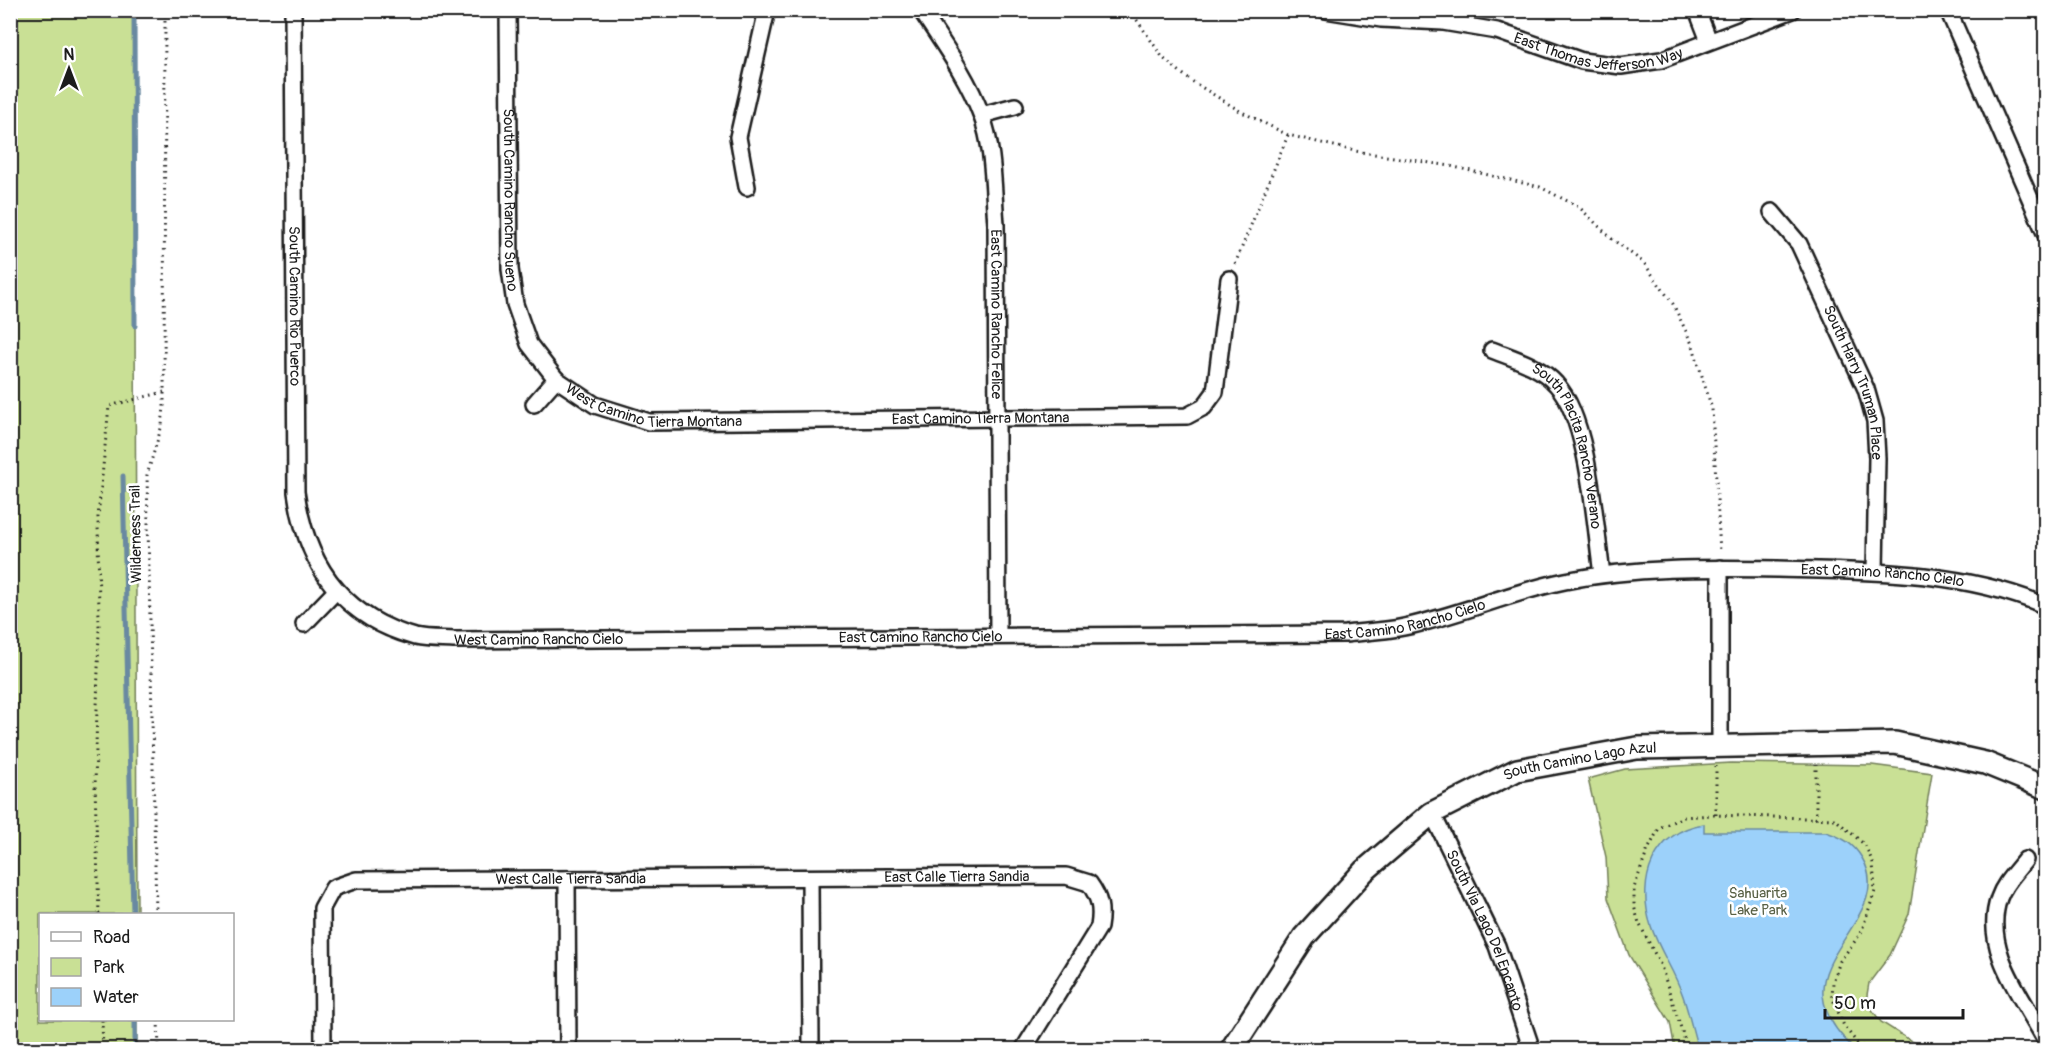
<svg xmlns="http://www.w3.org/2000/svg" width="2056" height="1060" font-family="Pangolin,sans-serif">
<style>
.green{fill:#c9e095;stroke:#727e58;stroke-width:1.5}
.water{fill:#9cd1fa;stroke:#6989a1;stroke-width:1.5}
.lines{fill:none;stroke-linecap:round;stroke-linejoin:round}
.stream{stroke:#6989a1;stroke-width:5}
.street-casing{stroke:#1c1c1c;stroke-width:20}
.secondary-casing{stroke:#1c1c1c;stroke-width:26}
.path{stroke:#1c1c1c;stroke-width:3;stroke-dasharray:1.5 4.5;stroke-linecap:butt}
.street{stroke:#fff;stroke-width:15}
.secondary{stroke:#fff;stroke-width:21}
.labels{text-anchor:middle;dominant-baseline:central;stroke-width:5;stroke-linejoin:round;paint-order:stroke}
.street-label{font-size:15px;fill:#1c1c1c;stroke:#fff}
.park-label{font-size:15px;fill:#596146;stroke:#fff}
</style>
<rect width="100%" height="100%" fill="#fff"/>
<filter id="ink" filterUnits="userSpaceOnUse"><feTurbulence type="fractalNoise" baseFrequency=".0167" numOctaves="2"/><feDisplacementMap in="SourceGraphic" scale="12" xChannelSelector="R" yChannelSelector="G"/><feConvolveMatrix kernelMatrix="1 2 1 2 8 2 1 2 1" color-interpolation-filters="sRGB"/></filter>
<g filter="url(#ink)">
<!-- green -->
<path class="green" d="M 10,11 L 134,11 L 137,914 L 40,914 L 40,1020 L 137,1020 L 137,1049 L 11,1049 Z
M 1731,763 L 1872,765 L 1932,773 L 1909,914 L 1890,955 L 1869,983 L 1867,995 L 1870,1007 L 1881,1022 L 1924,1049 L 1675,1049 L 1670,1022 L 1629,955 L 1608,898 L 1606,857 L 1588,779 L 1625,769 Z"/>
<!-- water -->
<path class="water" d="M 1704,824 L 1704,832 L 1826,832 C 1843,838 1853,843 1862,858 C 1892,907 1819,947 1823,995 C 1825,1017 1839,1035 1855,1049 L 1698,1049 C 1693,1032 1689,1014 1683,996 C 1675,972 1659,950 1651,926 C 1636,880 1653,832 1704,824 Z"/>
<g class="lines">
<!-- stream -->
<path class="stream" d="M 134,10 L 135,326
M 123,476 L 133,914
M 135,1020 L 135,1050"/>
<defs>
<g id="street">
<path id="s1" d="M 293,10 L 296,492 C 306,564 342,617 415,637 C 427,640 443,639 456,640 L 1345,634 C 1364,632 1385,631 1404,627 C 1458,616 1510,592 1565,581 C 1635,567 1706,568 1777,569 C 1867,571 1962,570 2046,606"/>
<path id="s2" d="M 508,10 L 510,269 L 515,304 L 529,344 L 556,379 L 595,405 L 649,422 L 1187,416 L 1204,407 L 1215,392 L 1229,279"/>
<path id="s3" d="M 921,10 C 943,44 967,76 981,114 C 994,148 993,188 996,224 L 998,636"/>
<path id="s4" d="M 1325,10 L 1381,19 L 1443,22 L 1497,31 L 1582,61 L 1621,66 L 1661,60 L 1793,10"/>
<path d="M 1697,10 L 1709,41"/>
<path d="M 1948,10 L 2046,235"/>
<path d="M 982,115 L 1015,106"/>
<path d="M 747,187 L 738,137 L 767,10"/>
<path id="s5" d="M 1772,212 L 1799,244 L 1866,389 L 1875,421 L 1877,458 L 1875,571"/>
<path id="s6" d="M 1492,350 C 1515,359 1540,366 1556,384 C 1589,419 1595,526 1602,574"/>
<path d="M 534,404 L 556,379"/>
<path d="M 1720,568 L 1720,746"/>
<path d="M 304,624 L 336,591"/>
<path id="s7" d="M 1432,813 L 1497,946 L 1532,1050"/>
<path d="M 2025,860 C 2016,872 2004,883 1999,898 C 1981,949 2024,999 2046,1041"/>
<path d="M 810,878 L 811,1050"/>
<path d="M 567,879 L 568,1050"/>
<path id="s8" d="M 323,1050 L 322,908 L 333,888 L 356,880 L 1066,876 L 1089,883 C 1100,898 1102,909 1099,927 L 1023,1050"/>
</g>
<g id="secondary">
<path id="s9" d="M 1231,1050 L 1304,937 L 1364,871 L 1432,813 L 1517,770 L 1637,748 L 1895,743 L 1985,763 L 2046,788"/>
</g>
</defs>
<!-- street casing -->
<use href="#street" class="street-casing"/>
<!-- secondary casing -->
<use href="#secondary" class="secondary-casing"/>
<!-- path -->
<path class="path" d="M 1130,10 L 1163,58 L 1190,80 L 1240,111 L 1288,135 L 1355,151 L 1450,166 L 1540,187 L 1579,207 L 1612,239 L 1644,263 L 1673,304 L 1693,346 L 1712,409 L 1720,552
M 1235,264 L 1288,135
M 1716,815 L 1716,766
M 1816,819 L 1816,764
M 99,914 L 95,787 L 99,629 L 98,517 L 109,406 L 164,392
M 156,914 L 147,475 L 162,425 L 164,407 L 165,10
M 102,1020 L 103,1050
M 158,1020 L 159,1050
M 1688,1050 L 1661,966 L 1639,923 L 1634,906 L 1634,888 L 1647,852 L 1659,828 L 1683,817 L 1712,815 L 1835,819 L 1865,845 L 1873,863 L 1875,891 L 1861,933 L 1840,961 L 1833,982 L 1832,997 L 1844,1026 L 1857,1043 L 1869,1050"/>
<!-- street -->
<use href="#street" class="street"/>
<!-- secondary -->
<use href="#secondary" class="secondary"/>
</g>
</g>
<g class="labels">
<!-- street labels -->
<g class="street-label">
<text stroke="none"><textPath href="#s4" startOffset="279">East Thomas Jefferson Way</textPath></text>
<text stroke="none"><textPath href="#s2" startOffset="190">South Camino Rancho Sueno</textPath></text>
<text stroke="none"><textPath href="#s1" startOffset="296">South Camino Rio Puerco</textPath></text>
<text stroke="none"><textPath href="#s3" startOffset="322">East Camino Rancho Felice</textPath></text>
<text stroke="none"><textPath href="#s5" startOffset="192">South Harry Truman Place</textPath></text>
<text stroke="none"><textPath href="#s2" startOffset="486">West Camino Tierra Montana</textPath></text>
<text stroke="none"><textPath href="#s2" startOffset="816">East Camino Tierra Montana</textPath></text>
<text stroke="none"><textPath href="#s6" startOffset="135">South Placita Rancho Verano</textPath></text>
<text transform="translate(136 534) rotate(-91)">Wilderness Trail</text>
<text stroke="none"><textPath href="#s1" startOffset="2158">East Camino Rancho Cielo</textPath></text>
<text stroke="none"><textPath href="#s1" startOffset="1674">East Camino Rancho Cielo</textPath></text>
<text stroke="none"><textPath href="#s1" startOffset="1188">East Camino Rancho Cielo</textPath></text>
<text stroke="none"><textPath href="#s1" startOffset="806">West Camino Rancho Cielo</textPath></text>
<text stroke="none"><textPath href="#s9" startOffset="472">South Camino Lago Azul</textPath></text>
<text stroke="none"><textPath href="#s8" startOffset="790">East Calle Tierra Sandia</textPath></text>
<text stroke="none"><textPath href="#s8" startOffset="404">West Calle Tierra Sandia</textPath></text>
<text stroke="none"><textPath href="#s7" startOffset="129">South Via Lago Del Encanto</textPath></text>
</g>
<!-- park labels -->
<g class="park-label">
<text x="1758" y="893">Sahuarita<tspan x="1758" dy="17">Lake Park</tspan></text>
</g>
</g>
<!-- margin -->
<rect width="2056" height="1060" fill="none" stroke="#fff" stroke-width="36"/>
<rect x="18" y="18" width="2020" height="1024" fill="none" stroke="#1c1c1c" stroke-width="2" filter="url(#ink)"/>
<!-- legend -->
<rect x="39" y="913" width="195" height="108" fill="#ffffff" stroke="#a4a4a4" stroke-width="1.5"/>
<rect x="51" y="932" width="30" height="9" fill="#ffffff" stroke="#a4a4a4" stroke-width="1.5"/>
<text x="93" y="943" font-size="18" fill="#1c1c1c">Road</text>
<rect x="51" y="958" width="30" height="18" fill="#c9e095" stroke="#a4a4a4" stroke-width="1.5"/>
<text x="93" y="973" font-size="18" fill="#1c1c1c">Park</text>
<rect x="51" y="988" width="30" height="18" fill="#9cd1fa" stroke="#a4a4a4" stroke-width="1.5"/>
<text x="93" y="1003" font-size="18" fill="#1c1c1c">Water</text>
<!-- north arrow -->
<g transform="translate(69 69)" stroke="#ffffff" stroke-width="4.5" paint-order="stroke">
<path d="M0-4.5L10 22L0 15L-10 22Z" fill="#1c1c1c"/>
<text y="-9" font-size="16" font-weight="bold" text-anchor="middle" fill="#1c1c1c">N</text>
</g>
<!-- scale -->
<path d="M1825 1009v9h138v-9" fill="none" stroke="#1c1c1c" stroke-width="3"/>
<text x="1834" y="1009" font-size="18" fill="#1c1c1c" stroke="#ffffff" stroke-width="4.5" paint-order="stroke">50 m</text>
</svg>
